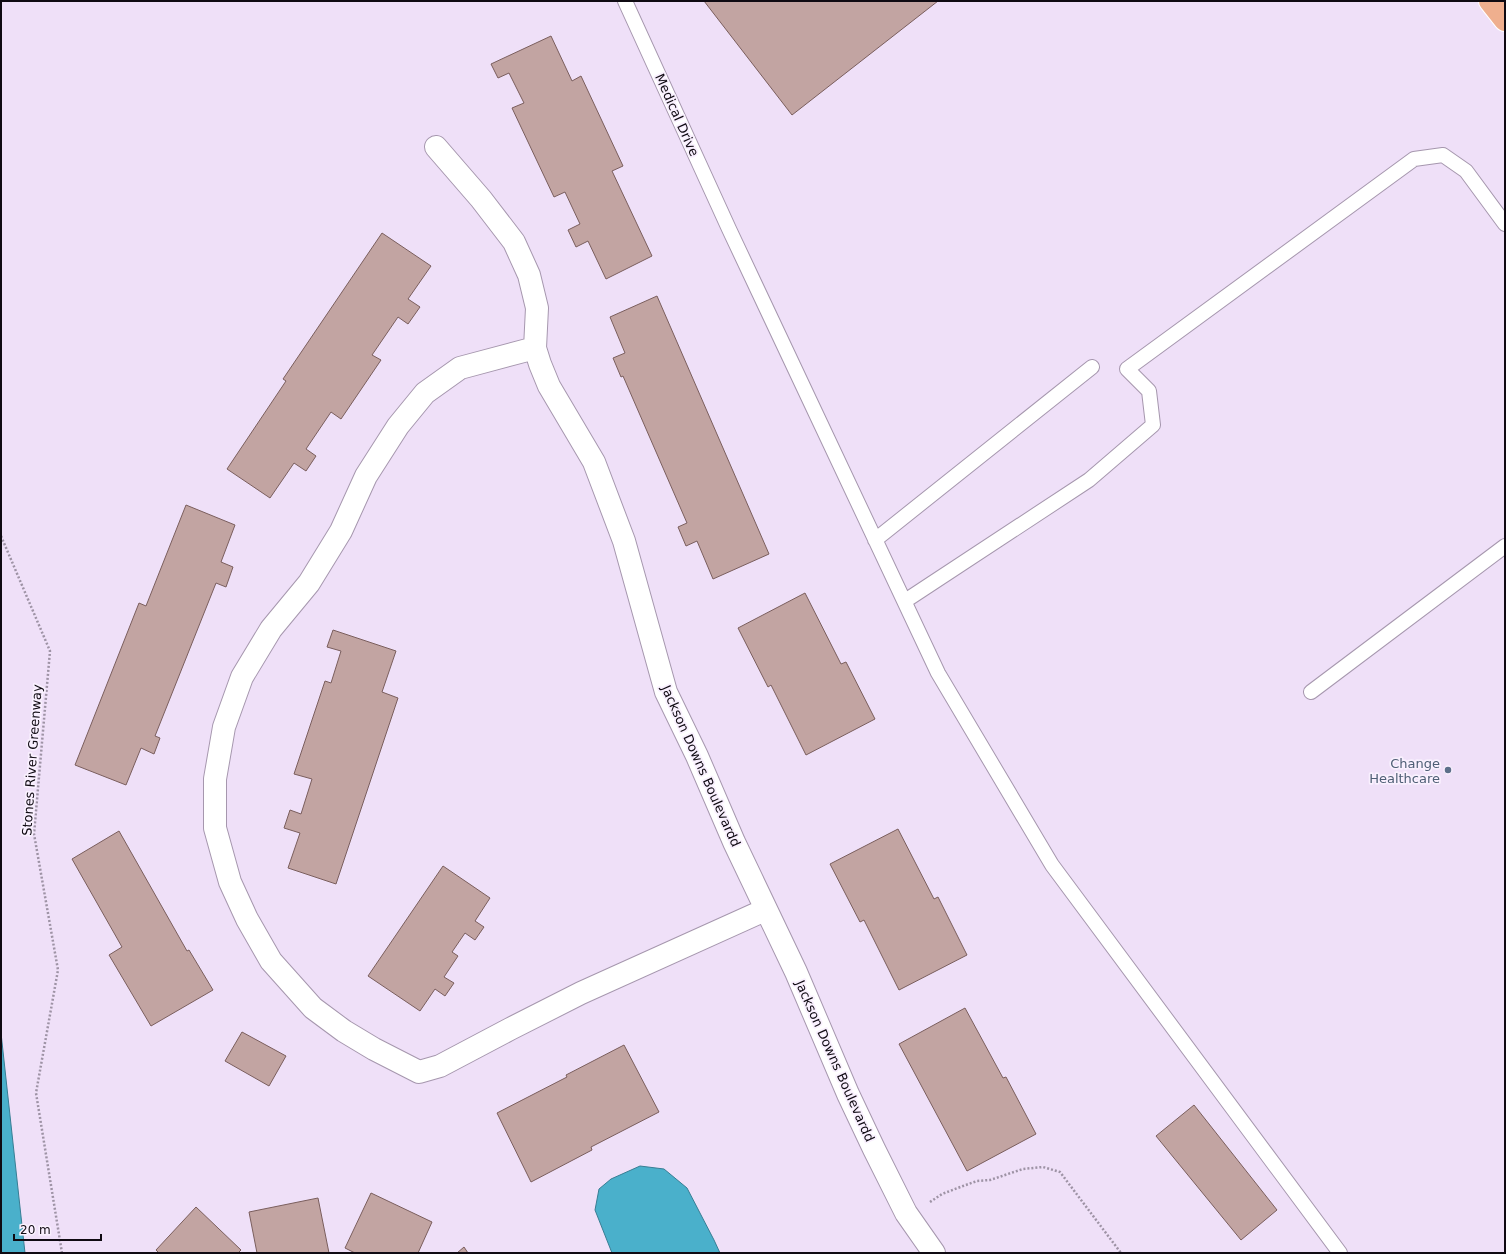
<svg xmlns="http://www.w3.org/2000/svg" width="1506" height="1254" font-family="'DejaVu Sans',sans-serif">
<style>
.water{fill:#4ab0cb;stroke:#387e94}
.building{fill:#c2a4a2;stroke:#7a5e5d}
.lines{fill:none;stroke-linecap:round;stroke-linejoin:round}
.lane-casing{stroke:#a697ae;stroke-width:16}
.street-casing{stroke:#a697ae;stroke-width:24}
.primary-casing{stroke:#fff;stroke-width:24}
.path{stroke:#9e93a5;stroke-width:2.5;stroke-dasharray:2 2;stroke-linecap:butt}
.lane{stroke:#fff;stroke-width:14}
.street{stroke:#fff;stroke-width:22}
.primary{stroke:#efaf8e;stroke-width:22}
.service-dot{fill:#5c6f8a;stroke:#f9f0fe;stroke-width:1.5}
.labels{text-anchor:middle;dominant-baseline:central;stroke-width:3.5;stroke-linejoin:round;paint-order:stroke}
.street-label{font-size:13px;fill:#0f0a12;stroke:#f9f0fe}
.service-label{font-size:13px;fill:#4e5e75;stroke:#f9f0fe;text-anchor:end}
</style>
<rect width="100%" height="100%" fill="#efe0f8"/>
<!-- water -->
<path class="water" d="M 1,1033 L 25,1253 L 1,1253 Z
M 640,1166 L 664,1169 L 687,1188 L 714,1240 L 720,1253 L 612,1253 L 595,1210 L 599,1189 L 611,1179 Z"/>
<!-- building -->
<path class="building" d="M 704,1 L 938,1 L 792,115 Z
M 551,36 L 572,81 L 581,76 L 623,166 L 612,171 L 652,256 L 606,279 L 588,241 L 576,247 L 568,230 L 580,224 L 565,192 L 554,197 L 512,108 L 524,103 L 509,73 L 498,78 L 491,64 Z
M 382,233 L 431,266 L 408,299 L 420,307 L 408,324 L 398,317 L 372,355 L 381,360 L 341,419 L 331,412 L 306,449 L 316,456 L 306,471 L 294,463 L 270,498 L 227,469 L 286,381 L 283,379 Z
M 657,296 L 769,554 L 713,579 L 697,541 L 686,546 L 678,527 L 687,523 L 623,376 L 621,377 L 613,358 L 625,353 L 610,317 Z
M 186,505 L 235,525 L 221,562 L 233,567 L 226,587 L 216,583 L 155,736 L 160,738 L 154,754 L 141,748 L 126,785 L 75,765 L 139,603 L 146,606 Z
M 805,593 L 841,664 L 846,662 L 875,719 L 806,755 L 771,685 L 768,687 L 738,628 Z
M 333,630 L 396,651 L 382,692 L 398,698 L 336,884 L 288,868 L 300,833 L 284,828 L 290,810 L 301,814 L 312,779 L 294,774 L 325,681 L 331,683 L 341,651 L 327,647 Z
M 898,829 L 934,899 L 938,897 L 967,955 L 899,990 L 864,920 L 860,922 L 830,864 Z
M 119,831 L 187,951 L 189,950 L 213,990 L 151,1026 L 109,955 L 122,947 L 72,859 Z
M 443,866 L 490,898 L 475,921 L 484,927 L 475,940 L 465,933 L 452,952 L 458,956 L 444,977 L 454,983 L 445,996 L 435,989 L 420,1011 L 368,976 Z
M 965,1008 L 1003,1078 L 1006,1077 L 1036,1134 L 967,1171 L 899,1044 Z
M 242,1032 L 286,1056 L 269,1086 L 225,1061 Z
M 624,1045 L 659,1112 L 591,1147 L 592,1150 L 531,1182 L 497,1113 L 567,1077 L 566,1075 Z
M 1194,1105 L 1277,1210 L 1241,1240 L 1156,1136 Z
M 371,1193 L 432,1222 L 418,1253 L 355,1253 L 345,1248 Z
M 318,1198 L 329,1253 L 257,1253 L 249,1212 Z
M 196,1207 L 241,1250 L 238,1253 L 159,1253 L 156,1250 Z
M 464,1247 L 468,1253 L 457,1253 Z"/>
<g class="lines">
<defs>
<path id="lane" d="M 625,1 L 729,229 L 938,673 L 1052,865 L 1340,1253
M 875,540 L 1092,367
M 905,601 L 1089,480 L 1153,425 L 1149,391 L 1127,369 L 1414,159 L 1443,155 L 1466,171 L 1505,224
M 1311,692 L 1505,546"/>
<path id="street" d="M 436,147 L 481,199 L 514,242 L 529,275 L 537,308 L 535,348 L 540,364 L 549,386 L 594,462 L 624,541 L 666,692 L 697,756 L 734,842 L 796,972 L 848,1094 L 874,1149 L 906,1213 L 934,1253
M 535,348 L 460,368 L 425,393 L 398,426 L 366,476 L 341,531 L 309,583 L 271,629 L 242,677 L 224,727 L 215,779 L 215,828 L 230,882 L 247,919 L 271,961 L 313,1008 L 344,1031 L 374,1049 L 419,1072 L 440,1066 L 510,1029 L 581,993 L 765,910"/>
<path id="primary" d="M 1490,1 L 1505,20"/>
</defs>
<!-- lane casing -->
<use href="#lane" class="lane-casing"/>
<!-- street casing -->
<use href="#street" class="street-casing"/>
<!-- primary casing -->
<use href="#primary" class="primary-casing"/>
<!-- path -->
<path class="path" d="M 1,536 L 50,651 L 34,834 L 58,970 L 36,1093 L 62,1253
M 930,1202 L 942,1194 L 963,1186 L 977,1181 L 990,1180 L 1023,1169 L 1043,1167 L 1060,1172 L 1121,1253"/>
<!-- lane -->
<use href="#lane" class="lane"/>
<!-- street -->
<use href="#street" class="street"/>
<!-- primary -->
<use href="#primary" class="primary"/>
</g>
<!-- markers -->
<circle class="service-dot" cx="1448" cy="770" r="4"/>
<g class="labels">
<!-- street labels -->
<g class="street-label">
<text transform="translate(677 115) rotate(66)">Medical Drive</text>
<text transform="translate(32 760) rotate(-86)">Stones River Greenway</text>
<text transform="translate(701 766) rotate(66)">Jackson Downs Boulevardd</text>
<text transform="translate(835 1061) rotate(66)">Jackson Downs Boulevardd</text>
</g>
<!-- service labels -->
<g class="service-label">
<text x="1440" y="763">Change<tspan x="1440" dy="15">Healthcare</tspan></text>
</g>
</g>
<!-- border -->
<rect width="1506" height="1254" fill="none" stroke="#0f0a12" stroke-width="4"/>
<!-- scale -->
<path d="M14 1234v6h87v-6" fill="none" stroke="#0f0a12" stroke-width="2"/>
<text x="20" y="1234" font-size="12" fill="#0f0a12" stroke="#f9f0fe" stroke-width="3" paint-order="stroke">20 m</text>
</svg>
